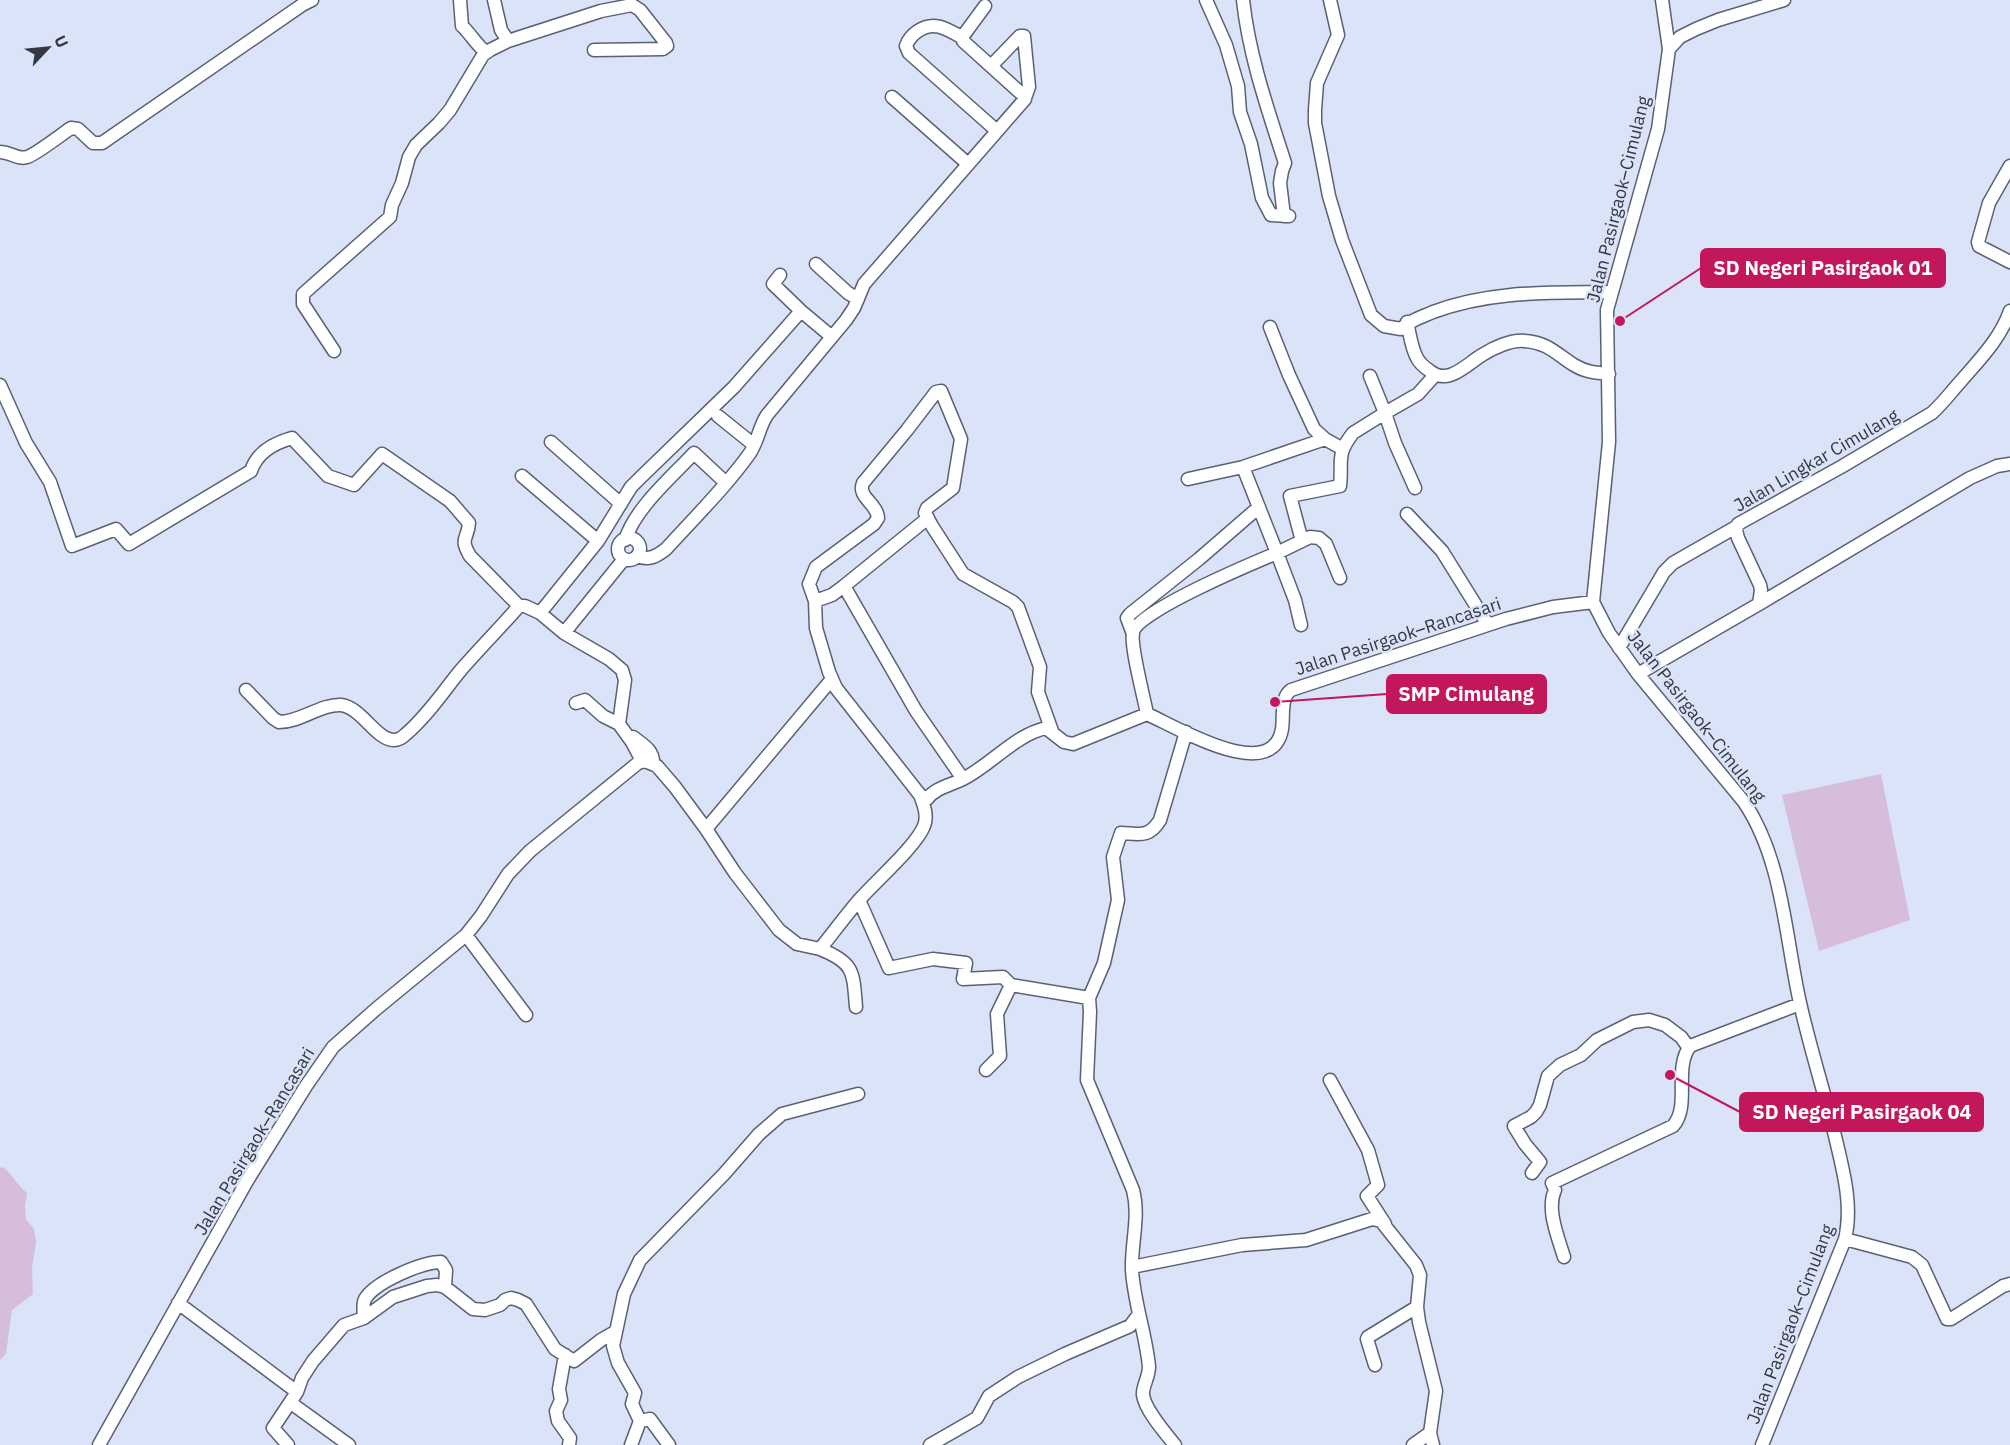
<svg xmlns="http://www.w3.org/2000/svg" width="2010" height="1445" font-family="'IBM Plex Sans',sans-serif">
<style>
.green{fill:#d7bddc}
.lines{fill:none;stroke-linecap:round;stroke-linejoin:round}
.minor-casing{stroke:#5a6174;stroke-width:15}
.minor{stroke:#fff;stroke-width:12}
.labels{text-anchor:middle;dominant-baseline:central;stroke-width:5;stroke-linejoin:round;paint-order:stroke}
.street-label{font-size:18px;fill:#353841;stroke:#dbe3f9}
.leader{fill:none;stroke:#c2185b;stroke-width:2}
.callout-dot{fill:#c2185b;stroke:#dbe3f9;stroke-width:2}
.callout{fill:#c2185b;stroke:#c2185b;stroke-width:2}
.callout-label{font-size:20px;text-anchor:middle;font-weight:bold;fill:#fff}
</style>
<rect width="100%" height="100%" fill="#dbe3f9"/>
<!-- green -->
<path class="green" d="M 1881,774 L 1910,920 L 1819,951 L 1782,795 Z
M 3,1167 C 13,1175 17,1185 27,1193 L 25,1206 L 26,1219 L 34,1229 L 36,1242 L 32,1268 L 33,1294 L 12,1310 L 6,1354 L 0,1360 L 0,1168 Z"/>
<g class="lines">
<defs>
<path id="minor" d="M 460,0 L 462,26 C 471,34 476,45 486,52
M 1206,0 L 1226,45 L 1238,86 L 1240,112 L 1251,144 L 1262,198 L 1271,215 L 1289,216
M 1243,0 C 1249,56 1268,110 1285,163 L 1282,171 L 1280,183 L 1284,216
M 1330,0 L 1338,35 L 1317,83 L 1315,110 L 1315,123 L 1329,196 L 1342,240 L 1371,315 L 1384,326 L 1401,329 C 1410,320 1422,317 1433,312 C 1491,290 1551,293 1611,292
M 1662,0 L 1669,49
M 963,38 C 947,29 934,20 918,31 C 912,35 908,40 906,46 L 909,53 L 997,131
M 508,41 L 601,11 L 632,5 L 640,10 L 666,43 L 667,46 L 663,49 L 594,50
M 991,66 L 1020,36 L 1024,36 L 1029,87 L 1025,98
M 892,97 L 968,164
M 0,152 C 10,152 19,160 27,157 C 35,155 62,134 71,128 L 78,129 L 93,143 L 102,143 L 302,5 L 312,0
M 2010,166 L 1989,203 L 1978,242 L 1979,246 L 2010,262
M 816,264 L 848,293 L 858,299
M 780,275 L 773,284 L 801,311
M 1407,322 C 1410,334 1411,347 1417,358 C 1420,364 1424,367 1430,371 C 1448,386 1467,364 1482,355 C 1493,348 1512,339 1525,341 C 1549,343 1556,354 1574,365 C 1585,372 1597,373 1609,374
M 1270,327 L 1289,375 L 1314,429 L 1325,439 L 1343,449
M 334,351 L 303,304 L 303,294 L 390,217 L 392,205 L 402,183 L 409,157 L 416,145 L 439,123 L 450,110 L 483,55 L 490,50 L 508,41 L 501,30 L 494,0
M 1370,376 L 1385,413 L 1418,394 L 1435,375
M 0,385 L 26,443 L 50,482 L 72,546 L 116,529 L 129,544 L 251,471 C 257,452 274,443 292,438 L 328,476 L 354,485 L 382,454 L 450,501 L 469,523 C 468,540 459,537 470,556 L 519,606
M 718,416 L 754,445
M 551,442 L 621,504
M 1243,467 L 1277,553 L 1310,537 L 1319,538 L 1326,544 L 1340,578
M 522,476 L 598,541
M 1188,479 L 1243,467 L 1325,439
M 1407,514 L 1442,551 L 1488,625
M618 549a11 11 0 1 1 22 0a11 11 0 1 1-22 0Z
M 625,540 C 636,507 671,478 694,453 L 725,482
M 1302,541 L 1290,496 L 1340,486 C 1343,462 1335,456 1353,433 L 1385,413 L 1395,443 L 1415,488
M 637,556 C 649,561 657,556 666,549 C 694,518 726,487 750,453 C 758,441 759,427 767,415 L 846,320 L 854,308 L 864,284 L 1025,99 L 1024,96 L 963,41 L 963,36 L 985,6
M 844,586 L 928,518
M 815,601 L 809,584 L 816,567 L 874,524 L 878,518 C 877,503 857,497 863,483 L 907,430 L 936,392 L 941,391 L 961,439 L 953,488 L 927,508 L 925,513 L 932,526 L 963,574 L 1013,602 L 1018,607 L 1040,667 L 1038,692 L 1052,731
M 1759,604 L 1970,478 L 1997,466 L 2010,464
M 564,633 L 624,559
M 1133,634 L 1127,618 L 1130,614 L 1199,559 L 1259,507
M 1619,648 L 1664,572 L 1673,563 L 1736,527
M 1638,674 L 1759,604 L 1761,590 L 1760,585 L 1738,538 L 1736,530 L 1738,524 L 1841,467 L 1932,413 C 1943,403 1951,392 1961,381 C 1980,359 2000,339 2010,311
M 246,690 L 273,718 L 279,722 C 301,722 320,704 341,705 C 361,707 376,740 394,740 C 399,740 403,737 406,734 C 427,716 443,692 460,671 C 479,649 500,628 519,606 L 525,606 L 540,613
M 576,703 L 585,700 L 603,716 L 619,724
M 1147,714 C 1144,697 1130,646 1133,632 C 1138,611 1253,563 1277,553 L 1295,600 L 1301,625
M 633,737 C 643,745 654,750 653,764
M 642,761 L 632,742 L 619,724 L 625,680 L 622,670 L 609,659 L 564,633 L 540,613 L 598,541 L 631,487 L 640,478 L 734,387 L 801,311 L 832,337
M 920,795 L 836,688 L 829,672 L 816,628 L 815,601 L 832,595 L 844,586 L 916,711 L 963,779
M 706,829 L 832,679
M 859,900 L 889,968 L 933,959 L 966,963 L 963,979 L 1003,977 L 1011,985 L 1089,998 L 1090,1012 L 1087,1080 L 1133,1190 C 1140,1217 1131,1243 1132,1270 C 1134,1303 1146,1334 1149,1367 C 1149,1377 1142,1387 1143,1395 C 1145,1410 1166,1434 1175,1445
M 466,935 L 526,1015
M 820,949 C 855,963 853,972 856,1007
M 1089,998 L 1104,963 L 1118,900 L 1113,857 L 1121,833 C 1140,834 1149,838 1160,820 L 1186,732
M 986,1070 L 1000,1056 L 997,1014 L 1011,985
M 1330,1080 L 1368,1150 L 1378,1185 L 1367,1196 L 1385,1224
M 1532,1173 L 1540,1162 L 1525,1144 L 1514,1126 L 1531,1117 L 1536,1112 L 1540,1105 L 1548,1076 L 1560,1065 L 1581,1055 L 1597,1040 L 1633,1022 L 1649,1020 L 1665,1025 L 1681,1037 L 1689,1048
M 1845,1239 L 1912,1257 L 1922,1265 L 1947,1319 L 1951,1319 L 2003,1286 L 2010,1284
M 1564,1257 C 1558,1237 1546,1209 1555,1190 L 1552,1183 L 1673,1126 C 1691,1106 1673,1069 1690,1046 L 1800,1004
M 1132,1267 L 1242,1245 L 1306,1240 L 1372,1219 L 1381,1221 L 1416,1265 L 1420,1275 L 1417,1307 L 1419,1322 L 1436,1391 L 1430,1433
M 178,1303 L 297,1392
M 364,1318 C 364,1312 362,1305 365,1299 C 375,1282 422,1262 441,1262 L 446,1270 L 445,1287
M 565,1355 L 559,1389 L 561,1400 L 556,1411 L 558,1421 L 570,1438 L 569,1445
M 1375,1365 L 1367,1339 L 1368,1337 L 1417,1307
M 291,1403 L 349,1445
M 640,1421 L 650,1419 L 669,1445
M 99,1445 L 247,1181 L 306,1086 L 333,1047 L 376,1009 L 466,935 L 481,916 L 508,874 L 530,851 L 638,763 L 645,761 L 657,766 L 675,787 L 706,829 L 735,873 L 779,930 L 797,944 L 820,949 C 833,933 846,915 860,899 C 876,881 916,846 924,826 C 928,816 924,805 920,795 L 927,799 C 935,788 951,785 963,779 C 992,764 1015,735 1046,728 L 1064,742 L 1073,744 L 1147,714 C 1175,726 1272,786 1282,729 C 1284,717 1280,698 1291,690 L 1506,619 L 1553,607 L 1593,602
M 288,1445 L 273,1428 L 297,1392 L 302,1378 L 313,1361 L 344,1325 L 364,1318 L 393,1297 L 427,1286 L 437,1285 L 445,1287 L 473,1309 L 485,1310 L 500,1305 L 505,1300 L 511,1298 L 518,1300 L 526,1304 L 555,1349 L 574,1361 L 601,1340 L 615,1332
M 631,1445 L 640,1421 L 632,1404 L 635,1393 L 618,1363 L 613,1346 L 624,1294 L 640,1260 L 724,1174 L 759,1134 L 782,1114 L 858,1094
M 930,1445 L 977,1418 L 989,1396 L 1018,1377 L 1065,1354 L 1130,1326 L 1139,1314
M 1413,1445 L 1430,1433 L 1433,1445
M 1762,1445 L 1845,1239 C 1853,1205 1843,1170 1835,1136 C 1824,1091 1810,1048 1800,1003 C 1785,936 1783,860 1744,802 L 1638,674 L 1609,633 L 1593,602 L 1609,442 L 1607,310 L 1658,129 L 1669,49 L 1680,37 L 1696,29 L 1718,20 L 1784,0"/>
</defs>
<!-- minor casing -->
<use href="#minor" class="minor-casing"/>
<!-- minor -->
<use href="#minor" class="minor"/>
</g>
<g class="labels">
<!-- street labels -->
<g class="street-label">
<text transform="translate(1618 199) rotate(-76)">Jalan Pasirgaok–Cimulang</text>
<text transform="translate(1816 460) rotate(-30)">Jalan Lingkar Cimulang</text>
<text transform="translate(1398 636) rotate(-18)">Jalan Pasirgaok–Rancasari</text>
<text transform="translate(1697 716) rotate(52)">Jalan Pasirgaok–Cimulang</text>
<text transform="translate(254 1141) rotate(-59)">Jalan Pasirgaok–Rancasari</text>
<text transform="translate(1790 1324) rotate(-69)">Jalan Pasirgaok–Cimulang</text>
</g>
</g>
<!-- callouts -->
<path class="leader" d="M1620 321L1701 268M1275 702L1387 694M1670 1075L1740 1112"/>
<g class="callout-dot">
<circle cx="1620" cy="321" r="6"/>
<circle cx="1275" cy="702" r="6"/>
<circle cx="1670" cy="1075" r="6"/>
</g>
<g class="callout">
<rect x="1701" y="249" width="244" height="38" rx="6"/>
<rect x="1387" y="675" width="159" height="38" rx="6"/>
<rect x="1740" y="1093" width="243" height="38" rx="6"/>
</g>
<g class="callout-label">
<text x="1823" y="275">SD Negeri Pasirgaok 01</text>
<text x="1466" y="701">SMP Cimulang</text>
<text x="1862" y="1119">SD Negeri Pasirgaok 04</text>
</g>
<!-- north arrow -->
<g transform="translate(48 48) rotate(64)" stroke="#dbe3f9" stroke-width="4.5" paint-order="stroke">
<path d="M0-4.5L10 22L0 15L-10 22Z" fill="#353841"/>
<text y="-9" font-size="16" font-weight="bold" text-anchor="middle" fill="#353841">U</text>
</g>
</svg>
